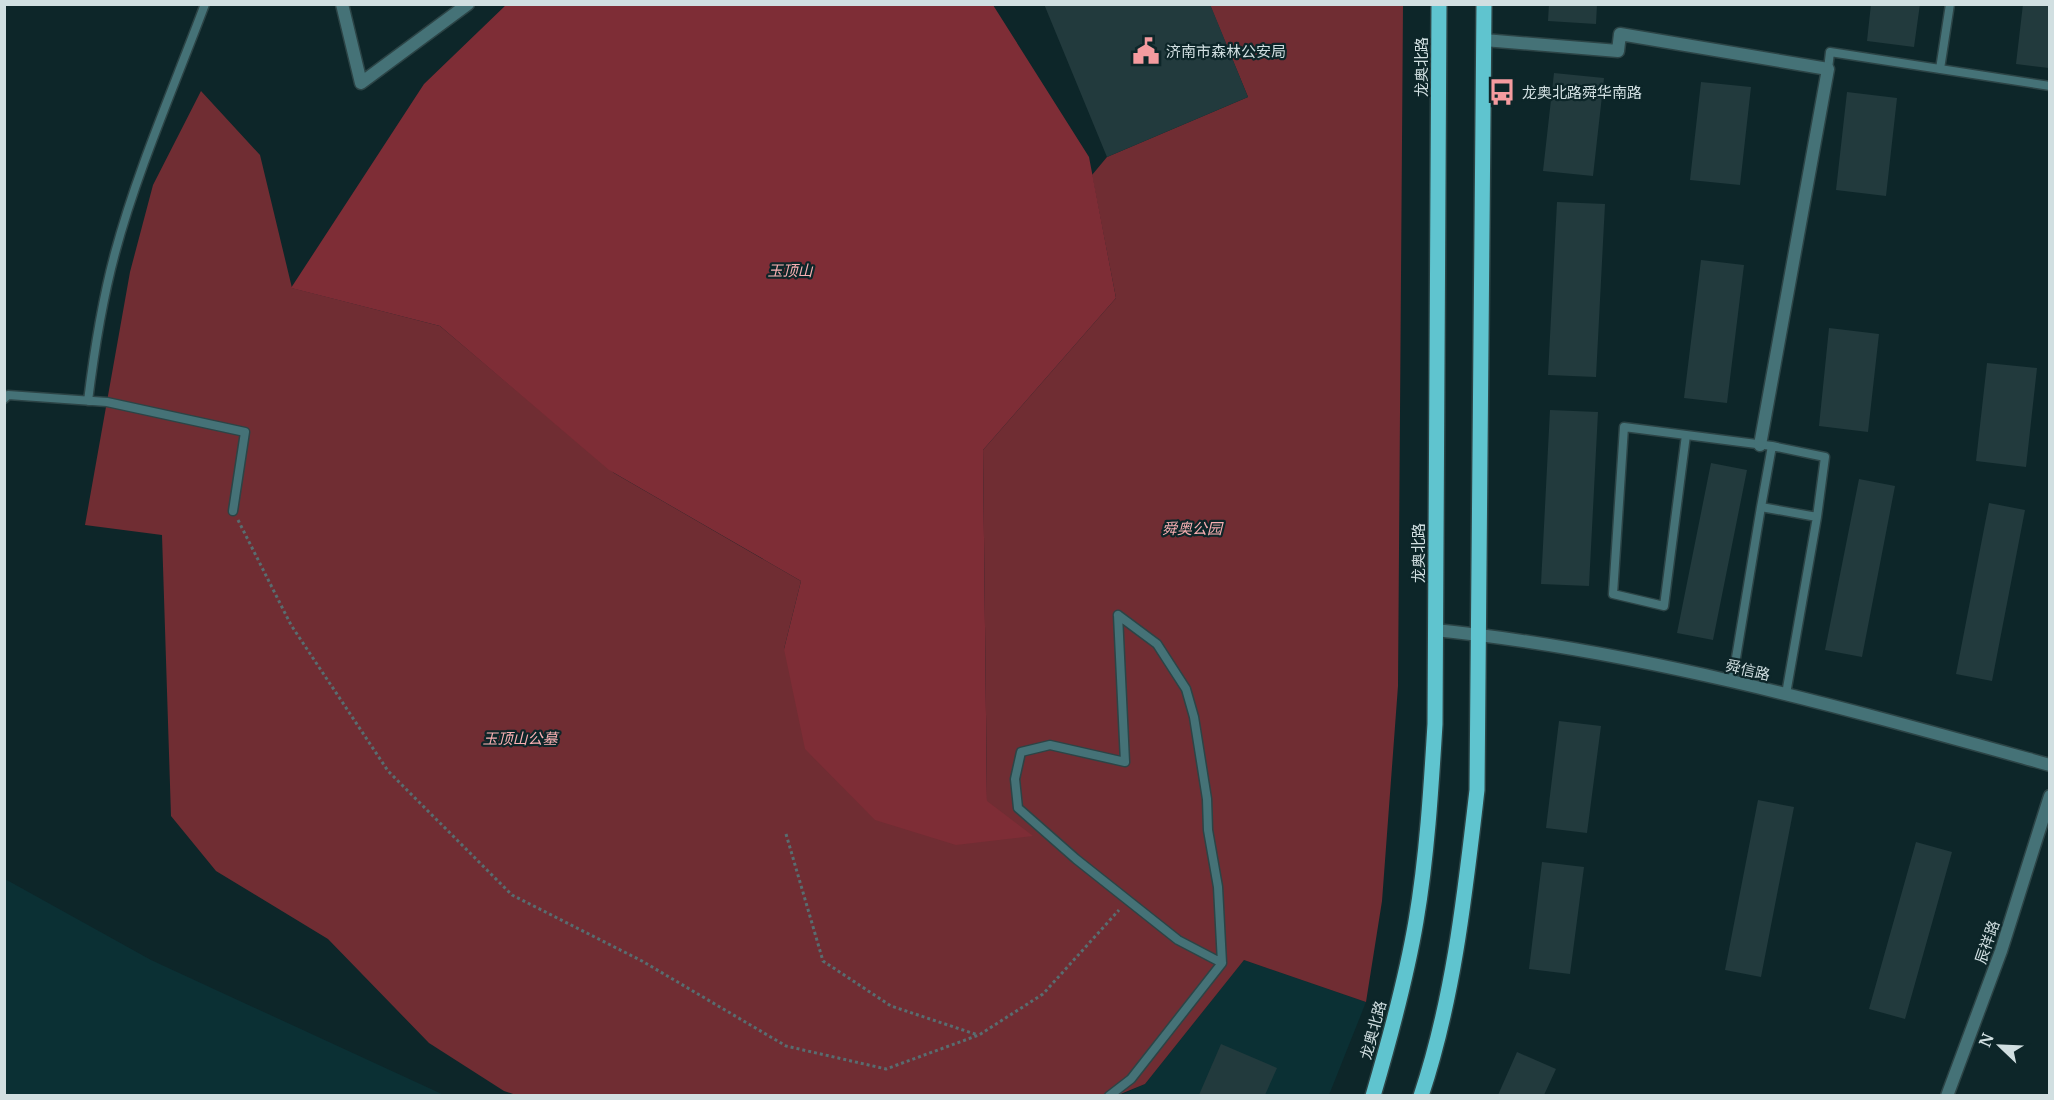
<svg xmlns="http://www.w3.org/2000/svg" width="2054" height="1100" font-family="Merriweather,'Noto Sans SC',serif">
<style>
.built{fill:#0b3034}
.green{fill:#702d33}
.forest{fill:#7e2d36}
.building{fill:#223a3d}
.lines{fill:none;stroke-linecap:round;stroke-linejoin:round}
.service-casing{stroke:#2c4446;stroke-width:11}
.minor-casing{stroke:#2c4446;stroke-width:15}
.tertiary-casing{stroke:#2c4446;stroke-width:15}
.primary-casing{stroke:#2c4446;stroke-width:18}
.path{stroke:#586d70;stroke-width:3;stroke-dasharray:3 3;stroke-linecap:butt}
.service{stroke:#457277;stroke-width:8}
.minor{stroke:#457277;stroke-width:12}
.tertiary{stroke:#457277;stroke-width:12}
.primary{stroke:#5fc4cf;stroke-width:15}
.labels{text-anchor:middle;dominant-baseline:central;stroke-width:4.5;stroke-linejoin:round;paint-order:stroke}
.poi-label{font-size:15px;fill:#d1dfe1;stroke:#0d2629;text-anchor:start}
.street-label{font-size:15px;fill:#d1dfe1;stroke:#0d2629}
.park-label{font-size:15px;font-style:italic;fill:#f8afb2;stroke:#0d2629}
</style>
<rect width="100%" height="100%" fill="#0d2629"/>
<!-- built -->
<path class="built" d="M 5,879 L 151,960 L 444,1095 L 5,1095 Z
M 1244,960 L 1366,1002 L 1329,1095 L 1118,1096 L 1145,1084 Z"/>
<!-- green -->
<path class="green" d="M 1210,5 L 1403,5 L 1398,686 L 1382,901 L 1366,1002 L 1244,960 L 1145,1084 L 1118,1095 L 519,1096 L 504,1091 L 429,1043 L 328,939 L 216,871 L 171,816 L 162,535 L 85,525 L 130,272 L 153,185 L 201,91 L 260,155 L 292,288 L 440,326 L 614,473 L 801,581 L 784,649 L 1033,835 L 987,801 L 983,450 L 1116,298 L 1092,175 L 1107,157 L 1248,97 Z"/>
<!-- forest -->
<path class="forest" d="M 507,4 L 993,5 L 1089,157 L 1116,298 L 983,450 L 987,801 L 1033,836 L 956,845 L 875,820 L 805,749 L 784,649 L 801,581 L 609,470 L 440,326 L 291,288 L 424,84 Z"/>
<!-- building -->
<path class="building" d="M 1044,4 L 1210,4 L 1248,97 L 1107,157 Z
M 1549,4 L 1597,4 L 1596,24 L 1548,21 Z
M 1871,4 L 1920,4 L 1914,47 L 1867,41 Z
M 2023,4 L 2049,4 L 2049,68 L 2016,64 Z
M 1554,73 L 1604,78 L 1593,176 L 1543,171 Z
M 1701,82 L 1751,87 L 1740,185 L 1690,180 Z
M 1847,92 L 1897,98 L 1886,196 L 1836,190 Z
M 1557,202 L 1605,204 L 1596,377 L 1548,375 Z
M 1701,260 L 1744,265 L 1727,403 L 1684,398 Z
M 1829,328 L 1879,334 L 1868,432 L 1819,426 Z
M 1987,363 L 2037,368 L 2026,467 L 1976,461 Z
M 1550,410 L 1598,412 L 1589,586 L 1541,584 Z
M 1711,463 L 1747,470 L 1713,640 L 1677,633 Z
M 1859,479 L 1895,486 L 1862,657 L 1825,650 Z
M 1989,503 L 2025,510 L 1992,681 L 1956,674 Z
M 1559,721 L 1601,726 L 1587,833 L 1546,828 Z
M 1758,800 L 1794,807 L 1761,977 L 1725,970 Z
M 1916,842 L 1952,852 L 1905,1019 L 1869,1009 Z
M 1542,862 L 1584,867 L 1570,974 L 1529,969 Z
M 1221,1044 L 1277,1068 L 1265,1095 L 1199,1095 Z
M 1517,1052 L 1556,1069 L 1544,1095 L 1498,1095 Z"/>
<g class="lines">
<defs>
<path id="service" d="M 1828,69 L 1830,52 L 2050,86
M 1940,69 L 1950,4
M 4,399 L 8,395 L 107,402 L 245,432 L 233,511
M 88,401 C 94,352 102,301 115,253 C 138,168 174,87 205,4
M 1686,435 L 1664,606 L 1613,594 L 1624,427 L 1772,446
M 1761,507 L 1772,446 L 1825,457 L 1817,517
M 1118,615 L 1125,762 L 1050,745 L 1021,752 L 1015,779 L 1018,808 L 1076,859 L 1178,940 L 1222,963
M 1732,682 L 1761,507 L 1817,517 L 1786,694
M 1109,1096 L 1131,1079 L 1222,963 L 1218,887 L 1208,830 L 1207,799 L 1194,717 L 1186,689 L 1157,644 L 1118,615"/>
<path id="minor" d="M 342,4 L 361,83 L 468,4
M 1484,40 L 1618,51 L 1620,34 L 1828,69 L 1760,445
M 1947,1096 L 2001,951 L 2050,796"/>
<path id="tertiary" d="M 1435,630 C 1644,651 1848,709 2050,765"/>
<path id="primary" d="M 1373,1096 C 1390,1038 1406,980 1416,921 C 1427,856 1431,790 1435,724 L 1439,4
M 1421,1096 C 1454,997 1465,893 1477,790 L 1484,4"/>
</defs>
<!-- service casing -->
<use href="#service" class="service-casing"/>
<!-- minor casing -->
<use href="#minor" class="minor-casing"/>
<!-- tertiary casing -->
<use href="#tertiary" class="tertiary-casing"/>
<!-- primary casing -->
<use href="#primary" class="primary-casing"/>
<!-- path -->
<path class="path" d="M 238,520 L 291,625 L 388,771 L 512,895 L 642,961 L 786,1046 L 886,1069 L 979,1035 L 1043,994 L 1119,910
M 786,834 L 823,961 L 891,1006 L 978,1035"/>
<!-- service -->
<use href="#service" class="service"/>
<!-- minor -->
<use href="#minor" class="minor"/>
<!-- tertiary -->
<use href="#tertiary" class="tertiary"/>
<!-- primary -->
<use href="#primary" class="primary"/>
</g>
<!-- icons -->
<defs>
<symbol id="civic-bare" viewBox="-9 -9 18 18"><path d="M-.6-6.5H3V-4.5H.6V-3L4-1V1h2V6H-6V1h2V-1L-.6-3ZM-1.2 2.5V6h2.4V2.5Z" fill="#f49b9f" stroke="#0d2629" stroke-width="2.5" paint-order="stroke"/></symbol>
<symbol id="bus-bare" viewBox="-9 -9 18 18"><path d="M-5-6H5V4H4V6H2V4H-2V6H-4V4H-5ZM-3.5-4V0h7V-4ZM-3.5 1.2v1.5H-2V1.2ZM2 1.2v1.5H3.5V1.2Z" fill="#f49b9f" stroke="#0d2629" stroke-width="2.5" paint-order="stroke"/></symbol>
</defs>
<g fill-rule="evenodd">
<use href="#civic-bare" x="1127" y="32" width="38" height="38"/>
<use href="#bus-bare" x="1483" y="73" width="38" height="38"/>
</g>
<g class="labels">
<!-- poi labels -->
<g class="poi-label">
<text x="1166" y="51">济南市森林公安局</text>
<text x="1522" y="92">龙奥北路舜华南路</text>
</g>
<!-- street labels -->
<g class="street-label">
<text transform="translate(1421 67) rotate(-90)">龙奥北路</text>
<text transform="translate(1418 553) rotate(-90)">龙奥北路</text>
<text transform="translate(1748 670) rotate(13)">舜信路</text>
<text transform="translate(1987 942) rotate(-71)">辰祥路</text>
<text transform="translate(1373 1030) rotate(-75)">龙奥北路</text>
</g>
<!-- park labels -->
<g class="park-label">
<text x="790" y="270">玉顶山</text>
<text x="1192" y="528">舜奥公园</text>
<text x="520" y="738">玉顶山公墓</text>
</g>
</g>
<!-- border -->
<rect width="2054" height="1100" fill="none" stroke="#d1dfe1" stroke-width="12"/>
<!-- north arrow -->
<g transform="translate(2000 1046) rotate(293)" stroke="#0d2629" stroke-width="4.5" paint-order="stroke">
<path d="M0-4.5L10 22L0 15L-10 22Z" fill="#d1dfe1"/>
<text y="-9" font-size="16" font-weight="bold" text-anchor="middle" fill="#d1dfe1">N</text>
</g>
</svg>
